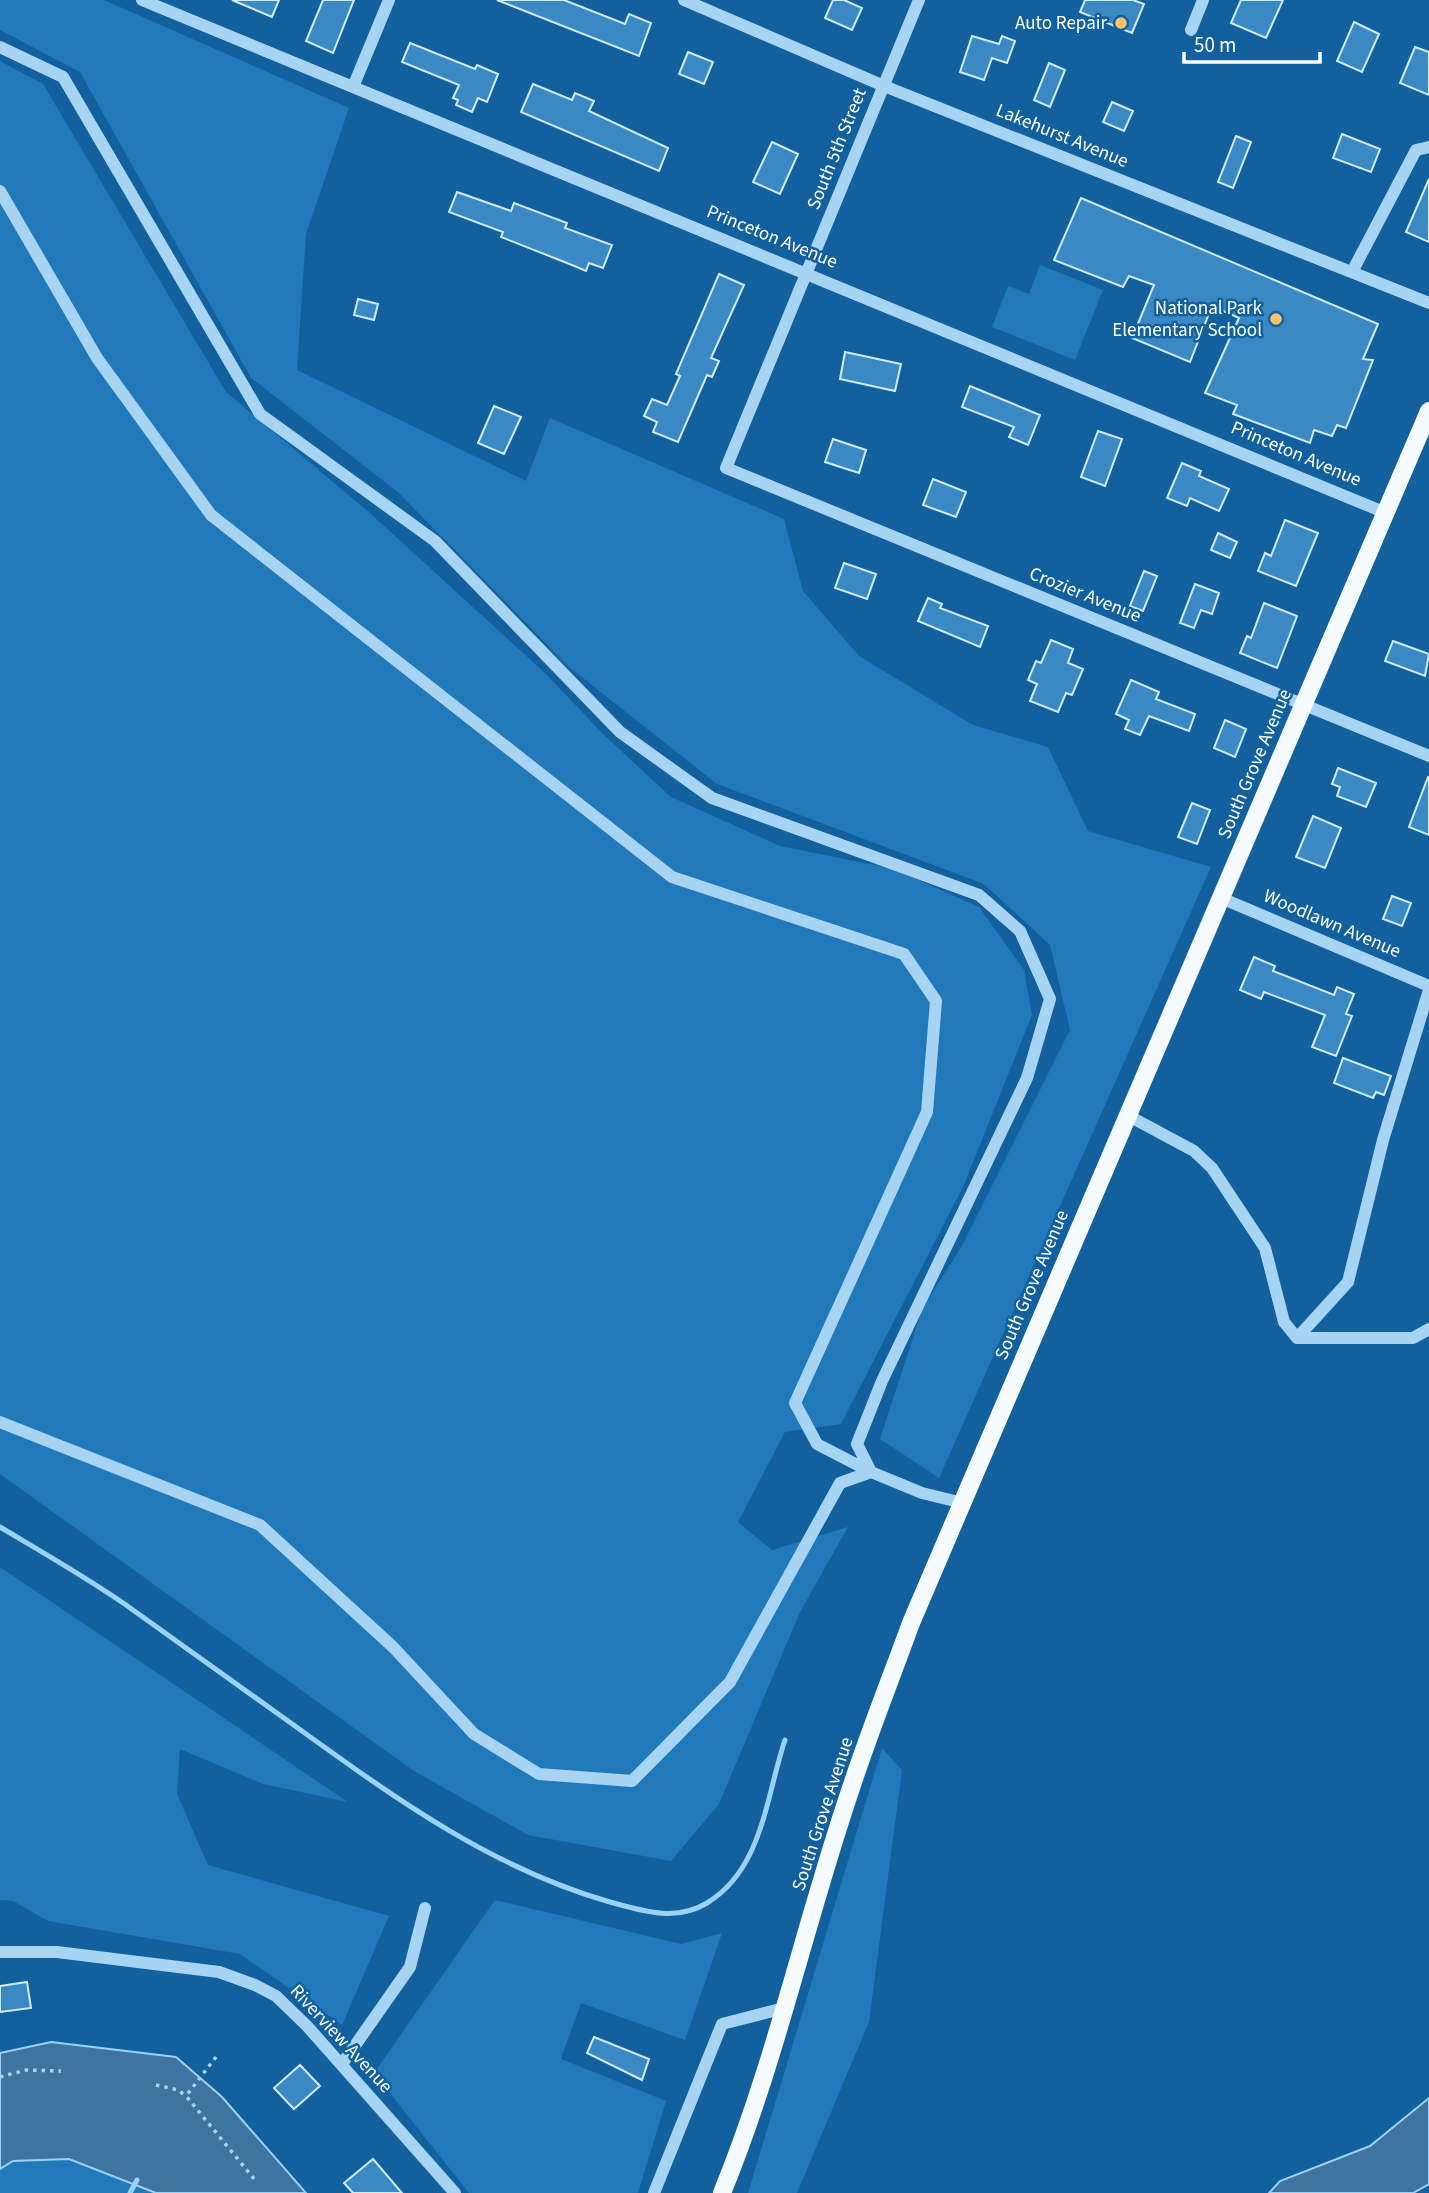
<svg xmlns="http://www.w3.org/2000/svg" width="1429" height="2193" font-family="'Source Sans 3',sans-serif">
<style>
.green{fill:#2179ba}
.water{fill:#3e75a0;stroke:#9ad1f7;stroke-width:2}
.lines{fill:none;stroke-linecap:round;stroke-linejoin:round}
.stream{stroke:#9ad1f7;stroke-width:5}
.building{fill:#3b89c4;stroke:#d1ebfe;stroke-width:2}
.path{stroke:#a8d4f4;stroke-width:3.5;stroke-dasharray:3.5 5;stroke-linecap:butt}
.minor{stroke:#a8d4f4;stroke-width:12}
.major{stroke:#f5faff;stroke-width:18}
.poi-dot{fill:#ffc26b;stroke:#12609d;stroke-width:2.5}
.labels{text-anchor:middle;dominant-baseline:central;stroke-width:5;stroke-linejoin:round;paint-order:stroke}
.poi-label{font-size:19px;fill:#fff;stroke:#12609d;text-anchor:end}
.street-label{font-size:19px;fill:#fff;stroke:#12609d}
</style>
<rect width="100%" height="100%" fill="#12609d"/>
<!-- green -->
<path class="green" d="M 0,0 L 104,0 L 349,108 L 306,234 L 297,370 L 526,481 L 550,418 L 784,519 L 803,591 L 859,656 L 973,725 L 1048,747 L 1088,831 L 1211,867 L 939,1478 L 880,1439 L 923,1307 L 962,1246 L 1070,1030 L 1050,945 L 984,884 L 717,784 L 569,667 L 399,493 L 251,378 L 80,72 L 0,30 Z
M 0,61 L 43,84 L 226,392 L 371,514 L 545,673 L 603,734 L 671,797 L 780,846 L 894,869 L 979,907 L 1024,970 L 1032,1015 L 963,1187 L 841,1424 L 785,1432 L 738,1522 L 772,1550 L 848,1527 L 800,1612 L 719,1804 L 671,1861 L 528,1835 L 414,1771 L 0,1474 Z
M 1040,265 L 1103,290 L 1075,360 L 992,327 L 1008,286 L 1029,294 Z
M 0,1567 L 348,1802 L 263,1784 L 180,1749 L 177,1794 L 208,1865 L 389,1916 L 342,2025 L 240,1954 L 48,1921 L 13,1901 L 0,1900 Z
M 882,1748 L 902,1770 L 869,2022 L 797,2193 L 748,2193 Z
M 495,1900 L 681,1944 L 722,1933 L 685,2040 L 581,2003 L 561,2059 L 666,2101 L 638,2193 L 469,2193 L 374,2073 Z
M 69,2159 L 156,2193 L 0,2193 L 0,2169 L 13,2161 Z"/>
<!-- water -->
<path class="water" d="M 51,2042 L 176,2057 L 222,2097 L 306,2193 L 156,2193 L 69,2159 L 13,2161 L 0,2169 L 0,2053 Z
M 1429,2098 L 1429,2184 L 1413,2193 L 1269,2193 L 1280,2181 L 1370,2146 Z"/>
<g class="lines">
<!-- stream -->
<path class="stream" d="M 0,1527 C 42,1552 86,1577 126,1605 C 185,1647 244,1689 302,1731 C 399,1801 494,1869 610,1902 C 643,1911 676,1922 707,1903 C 763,1869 766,1796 785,1740
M 130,2193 L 137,2180"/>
</g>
<!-- building -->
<path class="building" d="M 232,0 L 279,0 L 272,17 Z
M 323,0 L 354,0 L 333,53 L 306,41 Z
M 497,0 L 564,0 L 625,24 L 629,14 L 651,23 L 639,56 Z
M 833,0 L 844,0 L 862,8 L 852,30 L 825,18 Z
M 1085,0 L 1133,0 L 1144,4 L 1132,33 L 1080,12 Z
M 1241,0 L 1283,0 L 1266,38 L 1231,23 Z
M 1354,22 L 1379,34 L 1362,72 L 1337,61 Z
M 972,36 L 999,44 L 1002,36 L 1015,41 L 1007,63 L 992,58 L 984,80 L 960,72 Z
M 410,43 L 475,69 L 477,65 L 498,74 L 487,102 L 478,98 L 472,112 L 456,105 L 458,100 L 453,98 L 459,85 L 402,62 Z
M 1415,47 L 1429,52 L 1429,95 L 1400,83 Z
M 688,52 L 713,62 L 704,84 L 679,74 Z
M 1049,63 L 1065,70 L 1050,107 L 1034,100 Z
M 533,84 L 572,100 L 575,93 L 594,101 L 589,111 L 668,148 L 659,171 L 521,112 Z
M 1112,102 L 1133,111 L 1124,131 L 1103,122 Z
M 1342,134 L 1380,149 L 1371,172 L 1333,158 Z
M 1236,136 L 1251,142 L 1233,188 L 1218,182 Z
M 772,142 L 798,154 L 780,194 L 753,182 Z
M 1429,179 L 1429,242 L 1406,232 Z
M 457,192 L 511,211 L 514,203 L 567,223 L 565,228 L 612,245 L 603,268 L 589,263 L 586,271 L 572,265 L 501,237 L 503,232 L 449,212 Z
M 1081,198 L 1378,324 L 1363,359 L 1373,360 L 1346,428 L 1337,425 L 1332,436 L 1314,430 L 1310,443 L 1233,414 L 1237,405 L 1205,393 L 1239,318 L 1212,306 L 1190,362 L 1132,338 L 1154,285 L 1129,276 L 1123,287 L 1054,260 Z
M 719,274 L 744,285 L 711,358 L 719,361 L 712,377 L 707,375 L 678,442 L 653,432 L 657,422 L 644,416 L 652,399 L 667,405 L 680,376 L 676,374 Z
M 358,299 L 378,304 L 374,320 L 354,315 Z
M 845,352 L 901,364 L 895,391 L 840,379 Z
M 970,386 L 1040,415 L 1028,445 L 1009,437 L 1014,427 L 962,407 Z
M 494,406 L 521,417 L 504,454 L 478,443 Z
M 1098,431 L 1122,439 L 1105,486 L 1081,477 Z
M 833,439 L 866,450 L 859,473 L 825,462 Z
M 1182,463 L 1201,471 L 1199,476 L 1229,489 L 1219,511 L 1190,498 L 1187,506 L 1167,498 Z
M 933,479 L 966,492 L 956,517 L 923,505 Z
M 1285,520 L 1318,533 L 1296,586 L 1258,571 L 1265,553 L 1271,556 Z
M 1218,533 L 1237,542 L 1230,558 L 1211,550 Z
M 844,563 L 876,574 L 867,599 L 835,588 Z
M 1144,571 L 1157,576 L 1143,611 L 1130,606 Z
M 1195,584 L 1219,593 L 1212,614 L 1201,610 L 1194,628 L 1180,623 Z
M 928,598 L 942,604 L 940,608 L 988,626 L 980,647 L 918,621 Z
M 1264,603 L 1297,616 L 1277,668 L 1240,653 L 1247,636 L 1251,638 Z
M 1051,640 L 1073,649 L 1068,663 L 1083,669 L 1072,695 L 1066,693 L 1058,712 L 1030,701 L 1037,684 L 1028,680 L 1036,661 L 1041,663 Z
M 1393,641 L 1429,654 L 1425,676 L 1385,661 Z
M 1131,680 L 1159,692 L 1156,699 L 1195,714 L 1189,731 L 1149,716 L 1140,735 L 1125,729 L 1129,720 L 1116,714 Z
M 1225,720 L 1246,729 L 1235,757 L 1214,748 Z
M 1338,768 L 1376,783 L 1366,807 L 1337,796 L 1340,787 L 1332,784 Z
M 1428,777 L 1429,778 L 1429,835 L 1409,827 Z
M 1192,803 L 1210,810 L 1197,844 L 1178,837 Z
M 1313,816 L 1341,828 L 1325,868 L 1296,857 Z
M 1392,896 L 1411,903 L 1402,926 L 1383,919 Z
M 1254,957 L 1275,966 L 1273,971 L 1334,995 L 1337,987 L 1354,994 L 1346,1014 L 1352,1016 L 1336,1056 L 1312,1047 L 1325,1015 L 1264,992 L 1261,999 L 1240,990 Z
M 1343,1058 L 1391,1076 L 1384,1095 L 1376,1092 L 1373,1098 L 1334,1083 Z
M 27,1982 L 31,2008 L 0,2012 L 0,1986 Z
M 594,2037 L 649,2059 L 642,2080 L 587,2053 Z
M 300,2065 L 320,2086 L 294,2109 L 274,2088 Z
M 373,2159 L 402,2193 L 353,2193 L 344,2183 Z"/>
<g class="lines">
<!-- path -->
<path class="path" d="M 216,2057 L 186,2096 L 255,2180
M 0,2077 L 26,2070 L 61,2071
M 156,2085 L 178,2090 L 186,2096"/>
<!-- minor -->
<path class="minor" d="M 142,0 L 1386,513
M 684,0 L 884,86 L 1429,303
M 919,0 L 726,468 L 1429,756
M 1191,30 L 1203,0
M 0,47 L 63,77 L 260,414 L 435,541 L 620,732 L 712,798 L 979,895 L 1020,931 L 1050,999 L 1027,1078 L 882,1381 L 857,1444 L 871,1472 L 922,1493 L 963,1503
M 353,87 L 389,0
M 0,191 L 97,358 L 211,515 L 672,877 L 904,954 L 936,1001 L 927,1112 L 795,1403 L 817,1444 L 871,1472
M 1352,272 L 1416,150 L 1429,147
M 1221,898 L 1429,986
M 1127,1115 L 1194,1151 L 1212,1168 L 1265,1248 L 1284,1322 L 1297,1338
M 1297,1338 L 1348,1282 L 1383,1140 L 1429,990
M 1297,1338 L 1413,1338 L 1429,1329
M 0,1422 L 260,1525 L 393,1647 L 474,1734 L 539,1774 L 632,1781 L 730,1682 L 840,1483 L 871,1472
M 0,1952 L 57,1952 L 219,1972 L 255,1985 L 276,1996 L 307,2026 L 455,2193
M 342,2064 L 410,1967 L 425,1908
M 654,2193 L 722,2024 L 788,2007"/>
<!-- major -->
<path class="major" d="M 722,2193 C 776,2061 805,1923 851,1788 C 869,1733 891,1678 911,1623 L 1429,411"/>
</g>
<!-- markers -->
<g class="poi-dot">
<circle cx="1121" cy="23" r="7"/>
<circle cx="1276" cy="319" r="7"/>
</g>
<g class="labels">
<!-- poi labels -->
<g class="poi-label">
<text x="1107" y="23">Auto Repair</text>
<text x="1262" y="308">National Park<tspan x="1262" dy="22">Elementary School</tspan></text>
</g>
<!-- street labels -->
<g class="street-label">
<text transform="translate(1062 136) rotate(22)">Lakehurst Avenue</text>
<text transform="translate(837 149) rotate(-68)">South 5th Street</text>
<text transform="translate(772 237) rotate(22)">Princeton Avenue</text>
<text transform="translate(1296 454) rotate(23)">Princeton Avenue</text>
<text transform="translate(1085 595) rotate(22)">Crozier Avenue</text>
<text transform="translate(1255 764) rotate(-67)">South Grove Avenue</text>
<text transform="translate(1332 924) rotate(23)">Woodlawn Avenue</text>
<text transform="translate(1032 1285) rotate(-67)">South Grove Avenue</text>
<text transform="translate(823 1814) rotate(-72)">South Grove Avenue</text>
<text transform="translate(341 2039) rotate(47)">Riverview Avenue</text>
</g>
</g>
<!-- scale -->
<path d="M1184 52v10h136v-10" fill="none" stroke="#ffffff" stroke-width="3.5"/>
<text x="1194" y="52" font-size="21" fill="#ffffff" stroke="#12609d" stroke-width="5" paint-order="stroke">50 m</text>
</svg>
